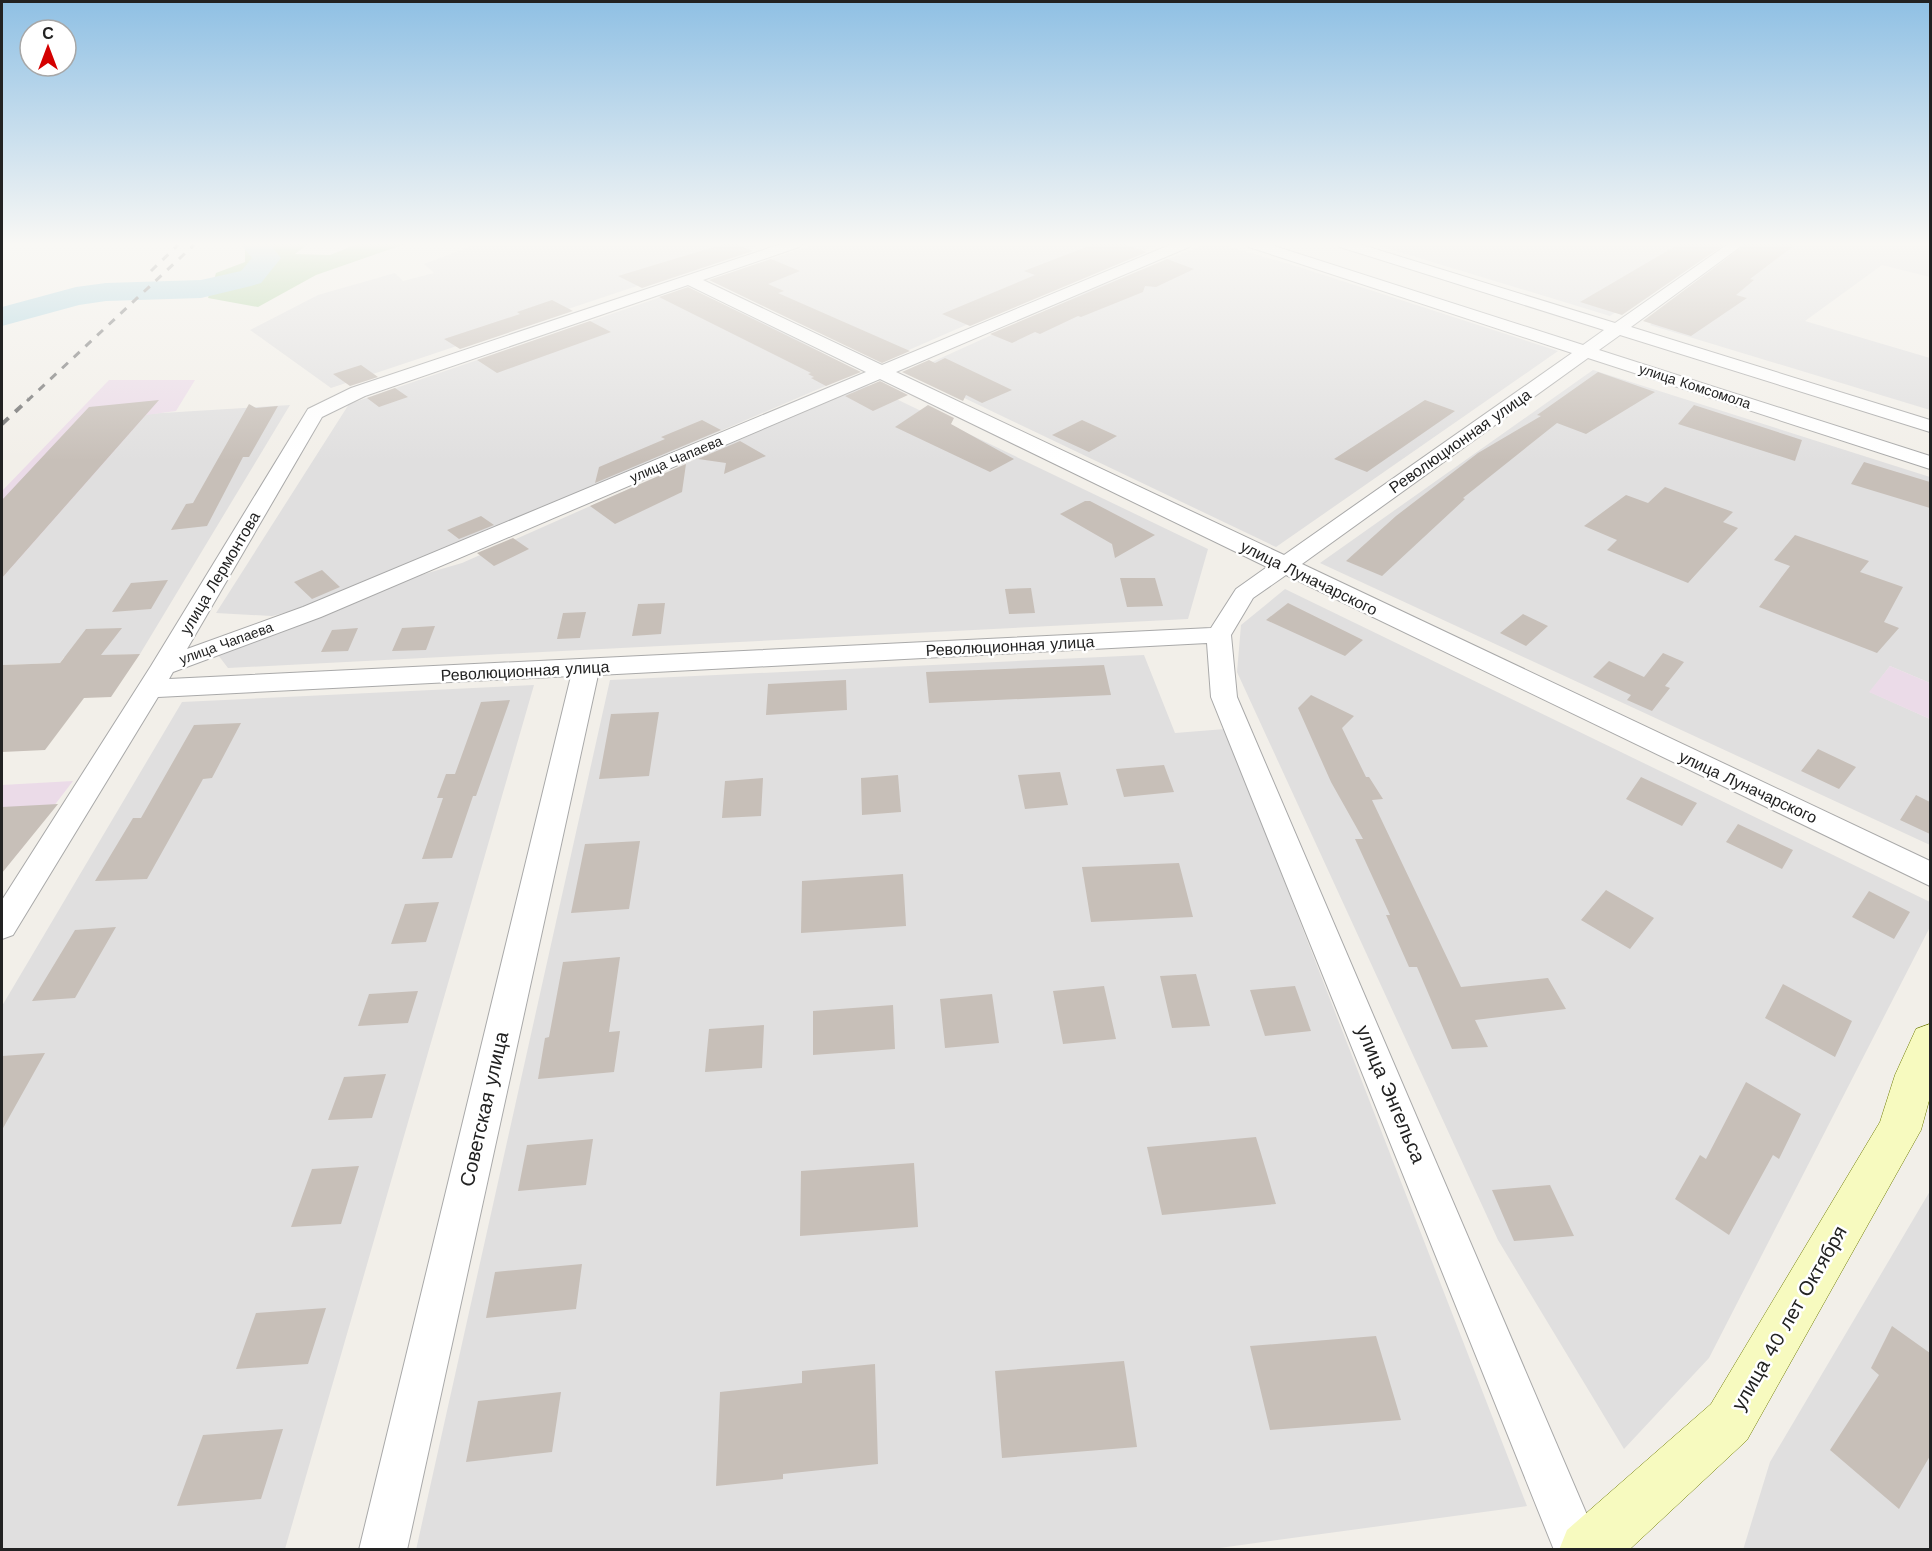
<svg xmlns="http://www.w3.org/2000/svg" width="1932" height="1551" font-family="'Work Sans',sans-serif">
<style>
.residential{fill:#e0dfdf}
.industrial{fill:#ebdbe8}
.forest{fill:#add19e}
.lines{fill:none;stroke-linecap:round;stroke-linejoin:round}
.river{fill:#aad3df;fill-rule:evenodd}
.building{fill:#c7bfb8}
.street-casing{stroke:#a9a9a9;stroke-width:2}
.secondary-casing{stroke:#707d05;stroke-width:1}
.street{fill:#fff;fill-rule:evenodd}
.secondary{fill:#f7fabf;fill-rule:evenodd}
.rail-far1{stroke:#707070;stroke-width:3;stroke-dasharray:8 8;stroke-linecap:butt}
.rail{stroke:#707070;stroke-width:4;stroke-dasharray:9 9;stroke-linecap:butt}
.labels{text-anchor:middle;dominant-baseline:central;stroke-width:5;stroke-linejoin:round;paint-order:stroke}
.far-street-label{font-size:14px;fill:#222;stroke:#fff}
.street-label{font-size:16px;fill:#222;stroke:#fff}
.near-street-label{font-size:20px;fill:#222;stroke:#fff}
</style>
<rect width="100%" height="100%" fill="#f2efe9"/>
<!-- residential -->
<path class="residential" d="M 477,244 L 763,244 L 331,388 L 250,330 L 318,295 L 395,273 L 403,281 L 434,273 L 424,264 Z
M 815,244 L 1161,244 L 1064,282 L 886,360 L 710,280 Z
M 1206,244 L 1220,244 L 1299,267 L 1558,351 L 1276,547 L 910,372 L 1091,290 Z
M 1373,244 L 1713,244 L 1610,316 Z
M 1754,244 L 1930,244 L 1930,277 L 1882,265 L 1805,321 L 1930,358 L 1930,410 L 1650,325 L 1723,264 Z
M 687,288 L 778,329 L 858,372 L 312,606 L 272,616 L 216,613 L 349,404 Z
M 1593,370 L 1930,477 L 1930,683 L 1890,666 L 1870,692 L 1930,719 L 1930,845 L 1320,563 Z
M 865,384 L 1208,549 L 1188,619 L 228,668 L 218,655 L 404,580 L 462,563 Z
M 290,405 L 140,654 L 64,657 L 60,663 L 2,665 L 2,578 L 146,414 Z
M 1285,589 L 1930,902 L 1930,927 L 1709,1358 L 1624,1449 L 1498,1240 L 1237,672 L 1241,625 Z
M 1144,655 L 1175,733 L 1225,729 L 1527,1506 L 1205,1550 L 416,1550 L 610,680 Z
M 534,685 L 285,1549 L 2,1550 L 2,1006 L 182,702 Z
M 1930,1191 L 1930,1549 L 1743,1550 L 1770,1462 Z"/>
<!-- industrial -->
<path class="industrial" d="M 109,380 L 195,380 L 176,411 L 146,415 L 2,578 L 2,491 Z
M 1890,666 L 1930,683 L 1930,719 L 1869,692 Z
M 73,781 L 18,853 L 2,854 L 2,785 Z"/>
<!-- forest -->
<path class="forest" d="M 245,244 L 308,244 L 295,254 L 330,255 L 357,244 L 405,244 L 316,275 L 258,307 L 208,298 L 216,273 L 245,262 Z"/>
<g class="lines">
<!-- river -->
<path class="river" d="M 241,244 L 270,244 L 281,258 L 261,283 L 251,286 L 201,298 L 106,301 L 79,305 L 2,326 L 2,307 L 76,287 L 106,283 L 201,280 L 241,271 L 252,258 Z"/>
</g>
<!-- building -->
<path class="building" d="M 724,244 L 735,244 L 753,251 L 642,288 L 618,276 Z
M 1094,244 L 1123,244 L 1147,252 L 970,326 L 942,314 L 1035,275 L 1024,271 Z
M 1679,244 L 1725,244 L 1622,315 L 1580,302 Z
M 1746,244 L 1796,244 L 1750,279 L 1754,280 L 1736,295 L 1747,298 L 1691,336 L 1643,321 Z
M 771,259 L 800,271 L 768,284 L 784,291 L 778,293 L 910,351 L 882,363 L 709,280 Z
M 1167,259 L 1194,269 L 1156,287 L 1145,286 L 1143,292 L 1081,317 L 1078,316 L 1040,334 L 1035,332 L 1012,343 L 990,334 Z
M 688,287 L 861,372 L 826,386 L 811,378 L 814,377 L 808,374 L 811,373 L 659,297 Z
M 552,300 L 573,311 L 460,349 L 444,339 L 520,314 L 517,312 Z
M 590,321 L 611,332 L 497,373 L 477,360 Z
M 945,358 L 1012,390 L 982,403 L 966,395 L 963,401 L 902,372 L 929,360 L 935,363 Z
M 361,365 L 378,377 L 350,386 L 333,374 Z
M 1598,372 L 1655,392 L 1586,434 L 1557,423 L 1463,498 L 1465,499 L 1382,576 L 1346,561 L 1396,516 L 1478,453 L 1541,416 L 1537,415 Z
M 880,381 L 908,395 L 873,411 L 845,396 Z
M 395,388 L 408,397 L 379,407 L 367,398 Z
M 159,400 L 2,578 L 2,500 L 89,407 Z
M 1425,400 L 1455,411 L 1367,472 L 1334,459 Z
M 249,404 L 256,408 L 278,406 L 249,457 L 243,457 L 207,526 L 171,530 L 186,504 L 193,503 Z
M 928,405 L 954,418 L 951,424 L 1014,459 L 990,472 L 895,427 Z
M 1694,405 L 1802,440 L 1795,461 L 1678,424 Z
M 702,420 L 721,430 L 595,483 L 599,467 L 665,439 L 661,437 Z
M 1082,420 L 1117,436 L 1089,452 L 1052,435 Z
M 740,441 L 766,456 L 724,474 L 726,463 L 698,459 Z
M 1864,462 L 1930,482 L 1930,508 L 1851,484 Z
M 686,464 L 682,492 L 615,524 L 590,506 Z
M 1665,487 L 1733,512 L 1723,522 L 1738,528 L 1688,583 L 1607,550 L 1617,540 L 1584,526 L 1626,495 L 1648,503 Z
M 1085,501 L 1090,501 L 1155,535 L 1115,558 L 1112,544 L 1060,514 Z
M 481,516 L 494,525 L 459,539 L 447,530 Z
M 1795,535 L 1869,561 L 1860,572 L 1903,587 L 1884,622 L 1899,628 L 1877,653 L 1759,607 L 1790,566 L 1774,560 Z
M 513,538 L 529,549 L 494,566 L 477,553 Z
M 322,570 L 340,587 L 312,599 L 294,582 Z
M 1120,578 L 1155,578 L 1163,606 L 1127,607 Z
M 168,580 L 151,609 L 112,612 L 131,583 Z
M 1031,588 L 1035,613 L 1009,614 L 1005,589 Z
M 665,603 L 661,634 L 632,636 L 638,604 Z
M 1288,603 L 1363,640 L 1345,656 L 1266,620 Z
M 586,612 L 580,638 L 557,639 L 563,613 Z
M 1523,614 L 1548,626 L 1526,646 L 1500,633 Z
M 435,626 L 426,650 L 392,651 L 402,628 Z
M 122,628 L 101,655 L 140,654 L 111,697 L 84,698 L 45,750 L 2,752 L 2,665 L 60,663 L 86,629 Z
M 358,628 L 348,651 L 321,652 L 332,630 Z
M 1663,653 L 1684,662 L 1665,686 L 1670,688 L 1652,711 L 1627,700 L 1631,695 L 1593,677 L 1609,661 L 1644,677 Z
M 1104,665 L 1111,695 L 929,703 L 926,672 Z
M 846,680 L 847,710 L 766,715 L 768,684 Z
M 1311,695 L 1354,716 L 1342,728 L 1366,777 L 1369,777 L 1383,799 L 1372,800 L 1461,987 L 1548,978 L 1566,1009 L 1475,1020 L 1488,1047 L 1452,1049 L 1417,967 L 1409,967 L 1386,915 L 1390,915 L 1355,839 L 1363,839 L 1331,782 L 1298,708 Z
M 510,700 L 476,796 L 473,796 L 452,858 L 422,859 L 443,798 L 437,798 L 446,774 L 455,774 L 481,702 Z
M 659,712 L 649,776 L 599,779 L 611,714 Z
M 241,723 L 212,778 L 203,779 L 147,879 L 95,881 L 133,818 L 141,818 L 194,725 Z
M 1818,749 L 1856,767 L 1839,789 L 1801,771 Z
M 1164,765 L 1174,792 L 1124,797 L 1116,769 Z
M 1060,772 L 1068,805 L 1025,809 L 1018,775 Z
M 898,775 L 901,812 L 862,815 L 861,778 Z
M 1641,777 L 1697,803 L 1682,826 L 1626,799 Z
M 763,778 L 761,816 L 722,818 L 725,781 Z
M 1916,795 L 1930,802 L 1930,834 L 1900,820 Z
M 58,804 L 2,873 L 2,807 Z
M 1738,824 L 1793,850 L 1782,869 L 1726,842 Z
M 640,841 L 629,909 L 571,913 L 585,844 Z
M 1179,863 L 1193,917 L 1091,922 L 1082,867 Z
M 903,874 L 906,926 L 801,933 L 802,881 Z
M 1606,890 L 1654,918 L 1630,949 L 1581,920 Z
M 1869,891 L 1910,912 L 1894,939 L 1852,917 Z
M 439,902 L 426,942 L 391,944 L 405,904 Z
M 116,927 L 75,998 L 32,1001 L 75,930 Z
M 620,957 L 609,1032 L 620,1031 L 614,1072 L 538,1079 L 545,1038 L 549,1037 L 563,962 Z
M 1196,974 L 1210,1026 L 1172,1028 L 1160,976 Z
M 1783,984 L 1852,1021 L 1835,1057 L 1765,1018 Z
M 1104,986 L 1116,1039 L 1063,1044 L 1053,991 Z
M 1295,986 L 1311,1031 L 1265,1036 L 1250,990 Z
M 418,991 L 408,1023 L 358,1026 L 369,994 Z
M 992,994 L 999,1043 L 945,1048 L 940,999 Z
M 893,1005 L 895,1049 L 813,1055 L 813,1011 Z
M 764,1025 L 762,1068 L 705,1072 L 709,1029 Z
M 45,1053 L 2,1130 L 2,1056 Z
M 386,1074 L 372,1118 L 328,1120 L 344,1077 Z
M 1746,1082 L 1801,1114 L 1779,1159 L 1773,1155 L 1729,1235 L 1675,1199 L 1700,1155 L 1706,1159 Z
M 1256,1137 L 1276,1204 L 1162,1215 L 1147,1147 Z
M 593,1139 L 586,1185 L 518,1191 L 527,1145 Z
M 914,1163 L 918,1227 L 800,1236 L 801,1171 Z
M 359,1166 L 341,1224 L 291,1227 L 312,1169 Z
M 1550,1185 L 1574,1236 L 1514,1241 L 1492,1190 Z
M 582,1264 L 576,1309 L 486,1318 L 495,1272 Z
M 326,1308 L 308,1364 L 236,1369 L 256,1313 Z
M 1892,1326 L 1930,1353 L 1930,1456 L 1899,1509 L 1830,1450 L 1879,1375 L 1871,1368 Z
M 1376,1336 L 1401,1420 L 1270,1430 L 1250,1346 Z
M 1124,1361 L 1137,1447 L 1002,1458 L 995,1371 Z
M 875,1364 L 878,1464 L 783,1474 L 783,1479 L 716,1486 L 720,1392 L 802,1383 L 802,1371 Z
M 561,1392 L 552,1452 L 466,1462 L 478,1401 Z
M 283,1429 L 261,1499 L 177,1506 L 203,1435 Z"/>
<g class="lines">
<defs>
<path id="street" d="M 781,244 L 802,244 L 799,247 L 703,280 L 882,365 L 1172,244 L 1191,244 L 1189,247 L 896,372 L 1284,555 L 1572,353 L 1249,247 L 1247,244 L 1268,244 L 1583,345 L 1604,330 L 1340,247 L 1337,244 L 1359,244 L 1615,323 L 1728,244 L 1744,244 L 1631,327 L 1930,420 L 1930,432 L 1620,335 L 1599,350 L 1930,456 L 1930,469 L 1588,358 L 1302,564 L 1930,861 L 1930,886 L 1286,575 L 1253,598 L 1231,635 L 1237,697 L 1602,1550 L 1554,1550 L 1211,697 L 1207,643 L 598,675 L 407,1550 L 359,1550 L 571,676 L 158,697 L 13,935 L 2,939 L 2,900 L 151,666 L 308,409 L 351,388 ZM 688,285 L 866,372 L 303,607 L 187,649 L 322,417 L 365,396 ZM 880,379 L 1267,567 L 1236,589 L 1211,628 L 169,679 L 173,672 L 321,617 Z"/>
<path id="secondary" d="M 1930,1024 L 1930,1097 L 1921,1130 L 1747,1440 L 1629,1550 L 1559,1550 L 1567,1530 L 1711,1404 L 1880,1122 L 1895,1075 L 1916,1029 Z"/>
</defs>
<!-- street casing -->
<use href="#street" class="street-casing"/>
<!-- secondary casing -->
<use href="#secondary" class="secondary-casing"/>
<!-- street -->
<use href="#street" class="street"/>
<!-- secondary -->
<use href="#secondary" class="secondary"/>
<!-- rail-far1 -->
<path class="rail-far1" d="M 151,271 L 179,244
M 27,401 L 195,244"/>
<!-- rail -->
<path class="rail" d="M 2,424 L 29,399"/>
</g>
<!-- sky -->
<linearGradient id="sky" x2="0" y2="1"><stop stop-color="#8fc0e4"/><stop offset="0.53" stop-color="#f9f8f5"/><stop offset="1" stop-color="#f9f8f5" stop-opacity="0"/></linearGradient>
<rect width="1932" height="461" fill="url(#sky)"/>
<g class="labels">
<!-- far-street labels -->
<g class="far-street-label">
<text transform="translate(1695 386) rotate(18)">улица Комсомола</text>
<text transform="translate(676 459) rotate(-23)">улица Чапаева</text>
<text transform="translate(226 643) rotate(-20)">улица Чапаева</text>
</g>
<!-- street labels -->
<g class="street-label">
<text transform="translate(1460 441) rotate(-35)">Революционная улица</text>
<text transform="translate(220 573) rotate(-59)">улица Лермонтова</text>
<text transform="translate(1309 578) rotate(26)">улица Луначарского</text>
<text transform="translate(1010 646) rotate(-3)">Революционная улица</text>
<text transform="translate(525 671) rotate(-3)">Революционная улица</text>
<text transform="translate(1748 787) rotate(25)">улица Луначарского</text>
</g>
<!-- near-street labels -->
<g class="near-street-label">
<text transform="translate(1391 1094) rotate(67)">улица Энгельса</text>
<text transform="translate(484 1109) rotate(-77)">Советская улица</text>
<text transform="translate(1789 1318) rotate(-60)">улица 40 лет Октября</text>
</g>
</g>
<!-- border -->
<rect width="1932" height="1551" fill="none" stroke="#222222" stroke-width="6"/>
<!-- north arrow -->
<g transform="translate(48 48)"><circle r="28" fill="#ffffff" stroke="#a7a7a7" stroke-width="1.5"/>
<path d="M0-4.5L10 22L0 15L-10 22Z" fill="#d40000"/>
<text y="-9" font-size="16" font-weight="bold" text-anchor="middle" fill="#222222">С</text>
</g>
</svg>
